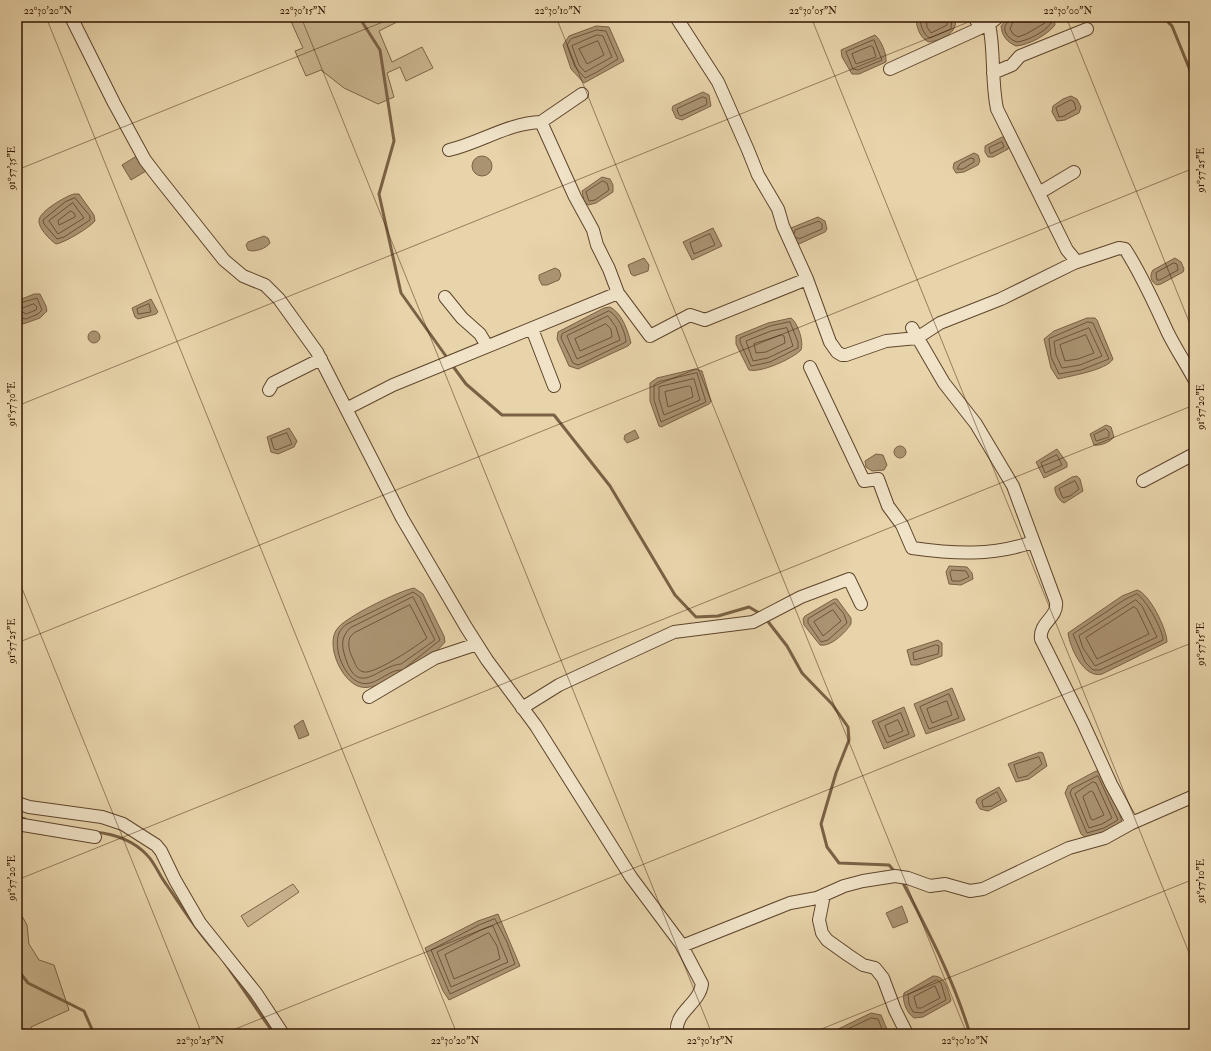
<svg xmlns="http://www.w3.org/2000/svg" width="1211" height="1051" font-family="'IM FELL Double Pica',serif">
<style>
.green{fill:#c9b48e;stroke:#7d6447}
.water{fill:#aa9371;stroke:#7a6144}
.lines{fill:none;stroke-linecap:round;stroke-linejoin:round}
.shore{stroke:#6e5438;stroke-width:1}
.stream{stroke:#7a6144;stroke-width:3}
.minor-casing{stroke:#5f452b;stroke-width:14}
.minor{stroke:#f0e3c8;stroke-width:12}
.ticks{fill:none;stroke:#311500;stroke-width:1;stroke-opacity:0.45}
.neatline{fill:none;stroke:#311500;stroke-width:1.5}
.ticks-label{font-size:10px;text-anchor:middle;fill:#311500}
</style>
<rect width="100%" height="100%" fill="#e8d4ab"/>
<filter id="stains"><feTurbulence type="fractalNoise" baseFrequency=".005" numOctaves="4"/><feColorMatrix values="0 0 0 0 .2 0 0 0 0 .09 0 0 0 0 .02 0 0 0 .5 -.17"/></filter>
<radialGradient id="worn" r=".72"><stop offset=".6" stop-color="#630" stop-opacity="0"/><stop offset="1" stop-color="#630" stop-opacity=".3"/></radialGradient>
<!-- green -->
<path class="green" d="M 289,17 L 407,17 L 379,31 L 392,62 L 422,47 L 433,68 L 406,81 L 400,67 L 387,73 L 394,97 L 378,104 L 344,88 L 321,70 L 306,76 L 295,51 L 303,48 Z
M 293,884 L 299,892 L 248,927 L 241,916 Z
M 17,907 L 27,925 L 29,944 L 39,960 L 54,965 L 69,1010 L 31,1027 L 35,1034 L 17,1034 Z"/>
<!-- water -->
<path class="water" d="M 918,17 L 955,17 C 959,32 943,40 929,42 C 921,39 917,29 916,20 Z
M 1009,17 L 1054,17 L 1055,25 C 1047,35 1029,45 1016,46 C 1007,42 1002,36 1001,26 Z
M 596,26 L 609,27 L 624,61 L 584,83 L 571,69 L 563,45 L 569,36 Z
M 875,35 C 881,40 887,54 886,62 L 859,74 L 852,74 L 842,57 L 841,50 Z
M 703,92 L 709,95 L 711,106 L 682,120 L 676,118 L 672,109 L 673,106 Z
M 1071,96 L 1077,99 L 1081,107 L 1079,113 L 1065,120 L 1057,121 L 1052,112 L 1053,106 L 1063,99 Z
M 1002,137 L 1005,138 L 1009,146 L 1008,149 L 993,157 L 988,157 L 985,152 L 985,146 Z
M 974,153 L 978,155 L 980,161 L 978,165 L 964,172 L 956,173 L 953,168 L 954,163 Z
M472 166a10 10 0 1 1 20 0a10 10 0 1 1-20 0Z
M 135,157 L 138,157 L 146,171 L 131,180 L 122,165 Z
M 602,177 L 610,179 L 613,185 L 613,192 L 596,203 L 588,205 L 584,201 L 582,191 Z
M 74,194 L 79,194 L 94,215 L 95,221 C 89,228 64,243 56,244 C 50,240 38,228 39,220 C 40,211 66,196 74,194 Z
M 818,217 L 825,221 L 827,229 L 825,232 L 799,244 L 794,242 L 789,230 L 791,228 Z
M 713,228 L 722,246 L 692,260 L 683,242 Z
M 264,236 L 268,238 L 270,243 C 267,248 254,253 248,250 L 246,245 L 248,242 Z
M 644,258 L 649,265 L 648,271 L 634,276 L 631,274 L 628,265 Z
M 1175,258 L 1181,262 L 1184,269 L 1183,272 L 1161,284 L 1157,285 C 1151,282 1149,276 1153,270 Z
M 555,268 L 559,270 L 561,275 L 559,280 L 547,285 L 542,285 L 539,279 L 539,275 Z
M 34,294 L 40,294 L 46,306 L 47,311 L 40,318 L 23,324 L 17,317 L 17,301 Z
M 151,299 L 158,312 L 156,314 L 138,319 L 135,317 L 132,308 Z
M 610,307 C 622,313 628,331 631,343 L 628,346 L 578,369 L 569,366 L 557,339 L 558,332 L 604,308 Z
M 791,318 C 798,323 804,342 801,350 C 792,359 761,373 749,370 L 736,344 L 736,336 L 768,323 Z
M 1087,318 L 1095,318 L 1097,320 L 1113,359 C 1107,370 1070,376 1058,379 L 1051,368 L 1044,339 L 1054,331 Z
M88 337a6 6 0 1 1 12 0a6 6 0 1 1-12 0Z
M 695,369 L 702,371 L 711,401 L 709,404 L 661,427 L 659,426 L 650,401 L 650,383 L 657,378 Z
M 1106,425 L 1111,427 L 1114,437 C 1110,442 1101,446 1094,445 L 1090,434 Z
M 289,428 L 297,441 L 294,447 L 278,454 L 271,452 L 267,437 Z
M 635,430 L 639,438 L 627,443 L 624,439 L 625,435 Z
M894 452a6 6 0 1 1 12 0a6 6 0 1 1-12 0Z
M 1057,449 L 1067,463 L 1067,467 L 1044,478 L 1036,462 Z
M 876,454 L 883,455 L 887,465 L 884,470 L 872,471 L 866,467 L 865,461 Z
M 1077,476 L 1080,479 L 1083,491 L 1064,503 C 1059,501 1054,492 1055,487 L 1072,477 Z
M 949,566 L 967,567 L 972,573 L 973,579 L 961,585 L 949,584 L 946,572 Z
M 414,588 L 423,594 L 444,636 L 445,642 C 435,655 417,664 403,672 C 391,678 374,690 361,687 C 342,683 325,645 337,629 C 345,617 399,591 414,588 Z
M 1137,590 C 1149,593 1167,629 1167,642 L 1102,674 C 1084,679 1070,648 1068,633 L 1122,596 Z
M 834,599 L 837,599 L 851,618 L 851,624 C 845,633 831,647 820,645 L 804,625 L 803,619 L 805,616 Z
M 938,640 L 942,643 L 942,656 L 918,665 L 911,665 L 907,650 Z
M 952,688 L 965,720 L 926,734 L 914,704 Z
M 904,707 L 915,736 L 884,749 L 872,721 Z
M 303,720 L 309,735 L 299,739 L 294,726 Z
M 1040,752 L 1043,753 L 1047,766 L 1029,779 L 1016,782 L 1008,764 Z
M 1096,771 L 1099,771 L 1119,812 L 1122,822 L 1106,832 L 1086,838 L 1081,834 L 1065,793 L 1068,786 Z
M 999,787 L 1007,801 L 988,811 L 980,809 L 976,802 L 977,799 Z
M 902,906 L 908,922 L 893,928 L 886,913 Z
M 498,914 L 520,966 L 449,1000 L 443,991 L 425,948 L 478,921 Z
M 933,976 C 946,976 947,989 951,1000 L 950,1002 L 923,1017 L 914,1018 C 907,1013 902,1002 904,993 Z
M 871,1013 L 881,1015 L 889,1034 L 828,1034 Z"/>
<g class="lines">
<!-- shore -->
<path class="shore" d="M 920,17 C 920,24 923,35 930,38 L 951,29 L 952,17
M 926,17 L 927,27 L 931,33 L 947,25 L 947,17
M 1010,17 C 1010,21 1007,22 1005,26 C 1003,34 1011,40 1017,42 C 1027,41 1045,32 1051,23 L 1050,17
M 1015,17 L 1010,29 L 1013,34 L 1018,37 L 1026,34 L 1045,23 L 1045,17
M 597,30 L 606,31 L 618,59 L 597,72 L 585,78 L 575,67 L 567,45 L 571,39 Z
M 597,35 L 603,36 L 612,57 L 585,72 L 579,65 L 572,46 Z
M 874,40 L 882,60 L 858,70 L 853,69 L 846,52 Z
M 598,41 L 604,55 L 587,64 L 579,49 Z
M 871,46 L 873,47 L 876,57 L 856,64 L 852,54 Z
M 703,97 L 706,98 L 707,103 L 706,105 L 681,116 L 679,115 L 677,109 Z
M 1071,100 L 1074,102 L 1076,109 L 1064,116 L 1059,117 L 1056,108 Z
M 1002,142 L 1004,147 L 992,153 L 990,153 L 989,148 Z
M 971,158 L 974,159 L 974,162 L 963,169 L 957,169 L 960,164 Z
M 603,181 L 607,183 L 609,190 L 595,200 L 589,201 L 586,192 Z
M 75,198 L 90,216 L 90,220 L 64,237 L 57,239 L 44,224 L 43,220 L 65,202 Z
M 73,203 L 84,218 L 58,234 L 49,221 Z
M 71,211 L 75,214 L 75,217 L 59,225 L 58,221 Z
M 710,234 L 715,245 L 694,254 L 690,243 Z
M 794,234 L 795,230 L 819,221 L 822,224 L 822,229 L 799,239 L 796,237
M 1174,263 L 1177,264 L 1178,270 L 1160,280 L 1157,280 L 1156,273 Z
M 17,304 L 37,298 L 42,310 L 38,314 L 26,319 L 17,317
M 34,304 L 37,307 L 36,310 L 26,314 L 21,311 L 21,309 Z
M 149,304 L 151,312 L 138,314 L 137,309 Z
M 609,311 C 618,315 626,333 626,342 L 583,363 L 578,365 L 573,363 L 561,338 L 562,334 Z
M 608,316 L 616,327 L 620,340 L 577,359 L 567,336 Z
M 790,322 L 798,342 L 798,348 L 770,362 L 751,366 L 740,342 L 740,338 L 770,326 Z
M 1088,322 L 1093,323 L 1109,359 L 1081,370 L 1059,374 L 1051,357 L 1049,339 Z
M 606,324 L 611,329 L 612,337 L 580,351 L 575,339 Z
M 787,328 L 793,346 L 768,358 L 753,361 L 746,341 L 771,331 Z
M 1089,328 L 1102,356 L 1080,365 L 1062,368 L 1056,355 L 1054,342 Z
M 782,335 L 784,336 L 785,343 L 766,352 L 756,353 L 754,344 Z
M 1086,335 L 1094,353 L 1078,359 L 1065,361 L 1060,345 Z
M 697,373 L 706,402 L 661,422 L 654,400 L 654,385 L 658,382 Z
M 694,379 L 700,400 L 664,415 L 659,399 L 659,387 Z
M 689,386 L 691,387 L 693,397 L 668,407 L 665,392 Z
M 1106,429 L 1109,432 L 1109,437 L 1096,441 L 1094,435 Z
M 287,433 L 292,444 L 277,450 L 274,449 L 271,439 Z
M 1057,455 L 1062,465 L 1045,473 L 1041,463 Z
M 1075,481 L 1079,489 L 1070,496 L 1063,498 L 1059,489 Z
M 952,570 L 966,571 L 969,577 L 960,581 L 952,581 L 950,573 Z
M 1137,594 C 1146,599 1163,630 1163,640 L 1100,670 L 1093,670 L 1085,662 L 1073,634 L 1124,600 Z
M 413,597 L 435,640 L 401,664 C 377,666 357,701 344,653 C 341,642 343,635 350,628 Z
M 1136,600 L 1142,606 L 1157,637 L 1095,666 L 1083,648 L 1079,636 Z
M 835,603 L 844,614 L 847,623 L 828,640 L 821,642 L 808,623 L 808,619 Z
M 410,605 L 427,638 C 417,646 375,674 364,672 C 358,671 356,666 354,661 C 350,653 347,646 350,637 L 354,633 Z
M 1134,607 L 1137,609 L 1149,634 L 1097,659 L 1086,638 Z
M 833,610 L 841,621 L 823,636 L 814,622 Z
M 936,645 L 939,646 L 938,654 L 914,660 L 913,653 Z
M 402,670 C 388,669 376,687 361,683 C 344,678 333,649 339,633 C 340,630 344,626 347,624 L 413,592 L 420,597 L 440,640 L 405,668
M 949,694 L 959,718 L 929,729 L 920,707 Z
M 947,701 L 952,715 L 932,723 L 927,709 Z
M 901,713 L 909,734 L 887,743 L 878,723 Z
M 898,720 L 903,731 L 889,737 L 885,726 Z
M 1039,757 L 1042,764 L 1027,776 L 1018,778 L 1014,765 Z
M 1098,776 L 1118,820 L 1104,828 L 1087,833 L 1070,793 L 1072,789 Z
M 1093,782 L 1096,783 L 1112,818 L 1102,824 L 1089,828 L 1075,794 Z
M 1091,791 L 1093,792 L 1104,815 L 1093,820 L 1091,819 L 1083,797 Z
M 997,792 L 1001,800 L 992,806 L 983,807 L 982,801 Z
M 495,919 L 507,942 L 515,964 L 450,994 L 431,950 L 479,925 Z
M 493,926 L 508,962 L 451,987 L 437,952 L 481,930 Z
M 489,933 L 497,946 L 500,959 L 454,979 L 445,955 Z
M 937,980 L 941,983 L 946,1000 L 922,1013 L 913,1012 L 909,1004 L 908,995 Z
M 935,986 L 940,998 L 921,1008 L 917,1008 L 914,997 Z
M 837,1034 L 871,1018 L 878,1019 L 884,1034"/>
<!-- stream -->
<path class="stream" d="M 359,17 L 380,50 L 394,141 L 379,194 L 401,293 L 448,359
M 1163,17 L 1172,26 L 1194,80
M 452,365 L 466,384 L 502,415 L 554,415 L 610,486 L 675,595 L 696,617 L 718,616 L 749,607 L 761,614
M 766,619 L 787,646 L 802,673 L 832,704 L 848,727 L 849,740 L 836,773 L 821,824 L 827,847 L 839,863 L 889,865 L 895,872
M 17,817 L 25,819
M 95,832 C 114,834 134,841 147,855 C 155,863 159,875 166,884 C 182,907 197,932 217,953
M 902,881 C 928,931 954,980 970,1034
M 225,963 L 274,1034
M 17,969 L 28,983 L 84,1011 L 94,1034"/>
<defs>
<path id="minor" d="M 71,17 L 114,103 L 145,160 L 158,177 L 224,260 L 243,276 L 265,285 L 279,299 L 317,352 L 402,518 L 466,627 L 487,660 L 536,726 L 631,877 L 681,944 L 702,984 C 699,1005 674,1011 677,1034
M 676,17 L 718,82 L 748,150 L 758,175 L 778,209 L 783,226 L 807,279 L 830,342 L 837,352 L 842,355 L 846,355 L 886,341 L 917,338 L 940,323 L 1001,299 L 1074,263 L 1119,248 L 1125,249 C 1142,275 1155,305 1168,333 C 1176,349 1186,364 1194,379
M 974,17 L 981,27
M 989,24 C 995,52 991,80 997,109 L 1067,250 L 1077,262
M 890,69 L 989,24 L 998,17
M 993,73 L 1012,65 L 1020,56 L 1087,29
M 541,122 L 582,94
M 449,150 C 480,143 508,123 541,122 L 575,197 L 593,230 L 597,245 L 609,269 L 618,293
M 1039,193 L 1074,172
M 445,297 L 462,318 L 480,334 L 487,346
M 912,328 L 944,383 L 976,424 L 1013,486 L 1056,602 C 1058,618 1039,622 1041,639 L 1083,723 L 1111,784 L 1132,823
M 532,329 L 554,386
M 810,367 L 864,481 L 878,479 L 888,506 L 902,525 L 912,548 C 955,554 992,556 1033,542
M 269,390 L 273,383 L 321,359
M 346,409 L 393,385 L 618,293 L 650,336 L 690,315 L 705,320 L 807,279
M 1143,481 L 1194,454
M 369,697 L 435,658 L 477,644
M 522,708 L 559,685 L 674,632 L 753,622 L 801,597 L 849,579 L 861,604
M 17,803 L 29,807 L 102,817 L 123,824 L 156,845 L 161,851 L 175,880 L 200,923 L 256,993 L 283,1034
M 17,824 L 95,837
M 824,895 L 819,920 L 822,933 L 827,940 L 848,955 L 863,965 L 875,968 L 883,978 L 895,1010 L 907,1034
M 682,946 L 790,903 L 817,898 L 844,886 L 863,881 L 895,876 L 908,878 L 930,886 L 945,884 L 970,891 L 983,889 L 1069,848 L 1105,838 L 1132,823 L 1194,796"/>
</defs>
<!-- minor casing -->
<use href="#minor" class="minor-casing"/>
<!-- minor -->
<use href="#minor" class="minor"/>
</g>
<!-- ticks -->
<path class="ticks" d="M 46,17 L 457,1034M 301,17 L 712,1034M 556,17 L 967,1034M 811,17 L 1194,965M 1066,17 L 1194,334M 17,170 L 395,17M 17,406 L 981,17M 17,576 L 202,1034M 17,643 L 1194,168M 17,880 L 1194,405M 223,1034 L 1194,642M 809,1034 L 1194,879"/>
<!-- margin -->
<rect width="1211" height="1051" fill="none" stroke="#e8d4ab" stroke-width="44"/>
<rect x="22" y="22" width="1167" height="1007" class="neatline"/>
<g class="ticks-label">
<text x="48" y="14">22°30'20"N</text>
<text x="303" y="14">22°30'15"N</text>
<text x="558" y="14">22°30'10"N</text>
<text x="813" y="14">22°30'05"N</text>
<text x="1068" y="14">22°30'00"N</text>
<text transform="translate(11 168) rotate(-90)" y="4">91°57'35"E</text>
<text transform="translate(1200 170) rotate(-90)" y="4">91°57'25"E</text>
<text transform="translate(11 404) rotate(-90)" y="4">91°57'30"E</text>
<text transform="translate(1200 407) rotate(-90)" y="4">91°57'20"E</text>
<text transform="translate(11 641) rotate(-90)" y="4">91°57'25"E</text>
<text transform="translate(1200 644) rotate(-90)" y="4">91°57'15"E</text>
<text transform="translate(11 878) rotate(-90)" y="4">91°57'20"E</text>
<text transform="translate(1200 881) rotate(-90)" y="4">91°57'10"E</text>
<text x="200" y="1044">22°30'25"N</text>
<text x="455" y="1044">22°30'20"N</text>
<text x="710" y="1044">22°30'15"N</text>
<text x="965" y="1044">22°30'10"N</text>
</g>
<rect width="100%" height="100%" filter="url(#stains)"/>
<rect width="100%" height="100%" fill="url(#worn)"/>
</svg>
